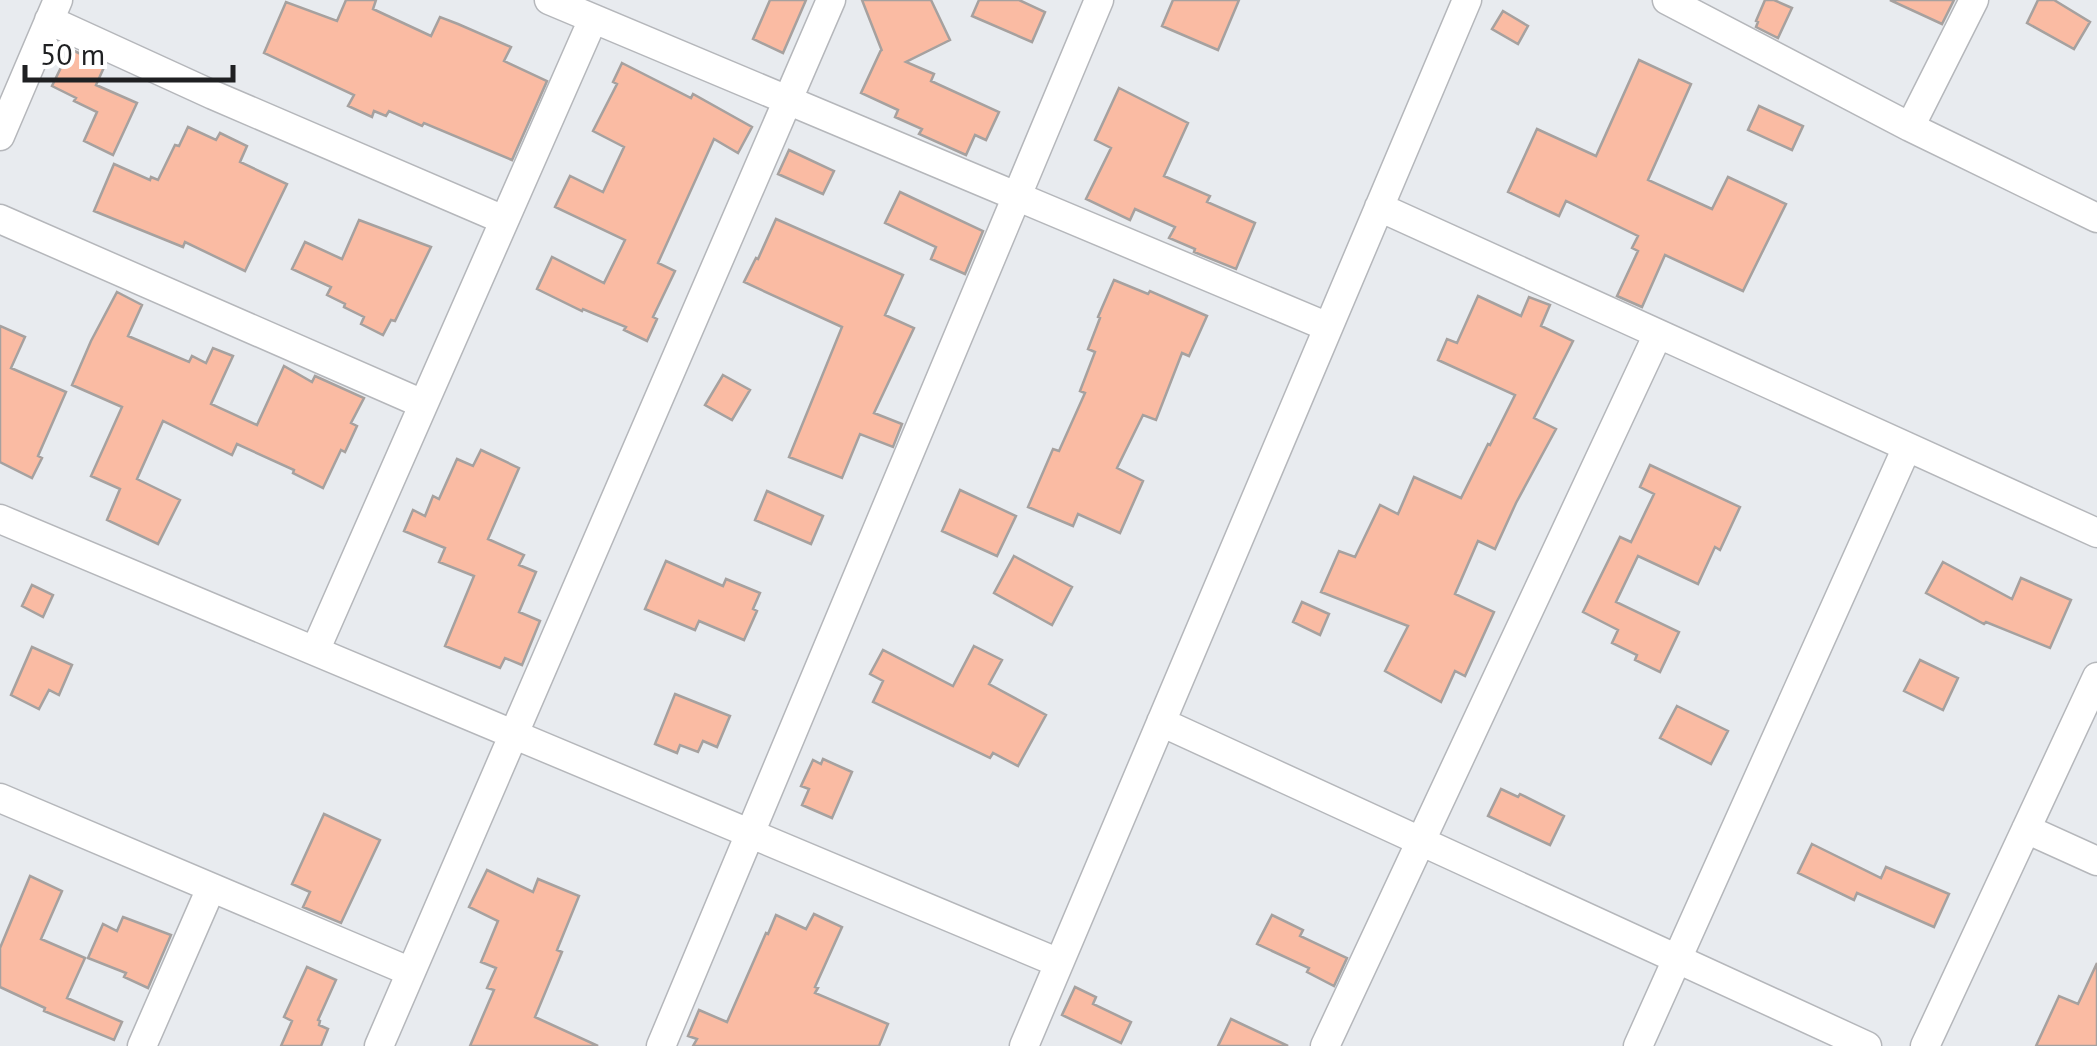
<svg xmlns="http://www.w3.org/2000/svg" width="2097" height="1046" font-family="'PT Sans',sans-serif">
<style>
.building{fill:#fabba3;stroke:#a6a19f;stroke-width:2.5}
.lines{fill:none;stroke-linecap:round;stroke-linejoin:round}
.street-casing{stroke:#b5b7bb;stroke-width:31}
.street{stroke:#fff;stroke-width:28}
</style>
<rect width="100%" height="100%" fill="#e8ebef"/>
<!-- building -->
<path class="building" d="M 346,0 L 376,0 L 373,9 L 431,36 L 440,17 L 458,24 L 511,47 L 504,61 L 547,81 L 512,160 L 424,123 L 422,126 L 389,111 L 386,116 L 374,111 L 372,117 L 348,106 L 354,95 L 264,53 L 286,2 L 337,21 Z
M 770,0 L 806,0 L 783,53 L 753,39 Z
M 862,0 L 931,0 L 950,40 L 906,62 L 934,74 L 931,81 L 999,112 L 986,140 L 975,135 L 966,155 L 919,134 L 922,129 L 895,117 L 898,110 L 861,93 L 881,50 L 882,51 Z
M 979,0 L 1019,0 L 1045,12 L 1032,42 L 972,16 Z
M 1173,0 L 1239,0 L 1218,50 L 1162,26 Z
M 1765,0 L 1774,0 L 1792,8 L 1778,38 L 1756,27 L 1758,22 L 1756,21 Z
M 1890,0 L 1954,0 L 1942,24 Z
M 2038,0 L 2054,0 L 2090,22 L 2074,49 L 2027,23 Z
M 1503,11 L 1528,26 L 1518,44 L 1492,29 Z
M 70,49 L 105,65 L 96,85 L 137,103 L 113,155 L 84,141 L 97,112 L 74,101 L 76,98 L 52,86 Z
M 1639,60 L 1691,84 L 1648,180 L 1712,209 L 1728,177 L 1786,204 L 1743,291 L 1665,255 L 1642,307 L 1617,296 L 1638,251 L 1632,248 L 1638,236 L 1566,201 L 1559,216 L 1508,192 L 1537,129 L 1596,156 Z
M 622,63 L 691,98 L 693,94 L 752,127 L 738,153 L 714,139 L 658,263 L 675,271 L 653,317 L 657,319 L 647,341 L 624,330 L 626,327 L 583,309 L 582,311 L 537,289 L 552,257 L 604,283 L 625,240 L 555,207 L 570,176 L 603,192 L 624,147 L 593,131 L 617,84 L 613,82 Z
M 1119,88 L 1188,123 L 1164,176 L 1210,196 L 1207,202 L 1255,223 L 1236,269 L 1194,252 L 1195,249 L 1169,238 L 1175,227 L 1135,209 L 1130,220 L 1086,199 L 1111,148 L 1095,140 Z
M 1759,106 L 1803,126 L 1792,150 L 1748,130 Z
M 188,127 L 216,140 L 220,133 L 247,146 L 240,162 L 287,184 L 245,271 L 185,242 L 183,247 L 94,211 L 114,164 L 150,180 L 151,177 L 158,180 L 175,145 L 179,146 Z
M 789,150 L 834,171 L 823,194 L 778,174 Z
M 900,192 L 983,231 L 965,274 L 931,259 L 936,247 L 885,223 Z
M 776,219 L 903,275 L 885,315 L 914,328 L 874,413 L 902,424 L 893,447 L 860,434 L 842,478 L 789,457 L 842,327 L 744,282 L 756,258 L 758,259 Z
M 359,220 L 431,247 L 395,321 L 391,320 L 383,335 L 361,324 L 364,317 L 344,307 L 345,304 L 327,295 L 331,287 L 292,269 L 305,242 L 342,259 Z
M 1114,280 L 1148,294 L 1150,291 L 1207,316 L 1189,356 L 1182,353 L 1156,420 L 1143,415 L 1117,468 L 1143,481 L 1120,533 L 1078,514 L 1073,526 L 1028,507 L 1053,449 L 1059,451 L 1085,393 L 1080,391 L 1095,352 L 1088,349 L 1100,318 L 1098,317 Z
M 117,292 L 142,305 L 128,336 L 189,362 L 192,356 L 206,363 L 213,348 L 233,356 L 211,404 L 257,425 L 284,366 L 312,382 L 315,376 L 364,398 L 351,423 L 357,426 L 345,452 L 341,450 L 323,488 L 293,473 L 294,470 L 237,444 L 232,455 L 163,421 L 137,479 L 180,500 L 158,544 L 107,520 L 120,489 L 91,476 L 122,407 L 72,385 L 91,341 Z
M 1478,296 L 1521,316 L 1529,297 L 1550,305 L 1541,326 L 1573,341 L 1534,418 L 1556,429 L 1516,503 L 1495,549 L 1478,541 L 1455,594 L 1494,612 L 1465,676 L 1455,671 L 1441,702 L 1385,671 L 1408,626 L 1321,592 L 1339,551 L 1355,557 L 1380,505 L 1398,514 L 1414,477 L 1461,498 L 1488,444 L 1490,445 L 1515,395 L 1438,360 L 1447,339 L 1457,343 Z
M 0,326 L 25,337 L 11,368 L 66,392 L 38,456 L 42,458 L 32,478 L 0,462 Z
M 723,375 L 750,390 L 732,420 L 705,405 Z
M 481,450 L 519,468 L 488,539 L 524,555 L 519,565 L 536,572 L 519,612 L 540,621 L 522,665 L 505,658 L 500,668 L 445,646 L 474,576 L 439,562 L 445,548 L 404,531 L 413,510 L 425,516 L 433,496 L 439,499 L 457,459 L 473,466 Z
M 1650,465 L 1740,507 L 1720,550 L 1715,547 L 1698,584 L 1638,556 L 1616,602 L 1679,632 L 1660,672 L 1635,660 L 1637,655 L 1612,643 L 1618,630 L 1583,612 L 1620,537 L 1631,542 L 1654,494 L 1640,487 Z
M 960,490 L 1016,516 L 997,556 L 942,531 Z
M 767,491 L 823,516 L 811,544 L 755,520 Z
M 1014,556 L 1072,587 L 1052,625 L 994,593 Z
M 666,561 L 723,586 L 726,579 L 760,593 L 753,609 L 757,611 L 744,640 L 699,621 L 695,630 L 645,609 Z
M 1943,562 L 2012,599 L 2021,578 L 2071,600 L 2050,648 L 1986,622 L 1984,624 L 1926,593 Z
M 32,585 L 53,595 L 43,617 L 22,606 Z
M 1302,602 L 1329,614 L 1320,635 L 1293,622 Z
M 974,646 L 1002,660 L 989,684 L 1046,715 L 1018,766 L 993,753 L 990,758 L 873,702 L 883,681 L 870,674 L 883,650 L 953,686 Z
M 32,647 L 72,665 L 59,695 L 49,690 L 39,709 L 11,695 Z
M 1920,660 L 1958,678 L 1943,710 L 1904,691 Z
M 675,694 L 730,716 L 717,747 L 703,741 L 698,752 L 680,745 L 677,753 L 655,744 Z
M 1677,706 L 1728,731 L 1711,764 L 1660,738 Z
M 823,759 L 852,772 L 832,818 L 802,805 L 809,789 L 801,786 L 813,760 L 821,764 Z
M 1501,789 L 1518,797 L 1520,794 L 1564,816 L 1550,845 L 1488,816 Z
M 324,814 L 380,840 L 341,923 L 303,907 L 310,892 L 292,884 Z
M 1812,844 L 1881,878 L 1886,867 L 1949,894 L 1934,927 L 1857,893 L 1854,900 L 1798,873 Z
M 487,870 L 533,892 L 538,879 L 579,896 L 557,950 L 562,952 L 535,1017 L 598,1046 L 470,1046 L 494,990 L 487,988 L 496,968 L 481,962 L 498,921 L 469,907 Z
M 30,876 L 62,891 L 41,939 L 85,958 L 67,998 L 122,1022 L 114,1040 L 44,1011 L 45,1008 L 0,987 L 0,948 Z
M 814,914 L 842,927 L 815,987 L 818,988 L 815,993 L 888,1024 L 879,1046 L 693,1046 L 697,1039 L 688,1036 L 699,1010 L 727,1022 L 766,933 L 768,934 L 776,915 L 806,929 Z
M 1272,915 L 1303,930 L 1300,936 L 1347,958 L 1334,986 L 1307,972 L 1309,968 L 1257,944 Z
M 123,917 L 171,935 L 148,988 L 124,977 L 126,973 L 88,958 L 103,924 L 117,931 Z
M 2097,963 L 2097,1046 L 2036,1046 L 2059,996 L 2078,1004 Z
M 307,967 L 336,980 L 318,1020 L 320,1021 L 319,1025 L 328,1029 L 321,1046 L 281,1046 L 292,1021 L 284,1017 Z
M 1075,987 L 1096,997 L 1093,1004 L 1131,1022 L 1121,1043 L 1062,1015 Z
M 1231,1019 L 1288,1046 L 1218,1046 Z"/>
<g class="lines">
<defs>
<path id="street" d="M 549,0 L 1328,327
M 1667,0 L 1910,127 L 2097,218
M 49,20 L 213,95 L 504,220
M 1910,127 L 1974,0
M 0,136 L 58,0
M 1379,207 L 2097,533
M 0,219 L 423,404
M 0,519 L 1059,963
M 315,651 L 593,19
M 1161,722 L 1867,1046
M 0,798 L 411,972
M 2026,829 L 2097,861
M 142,1046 L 211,888
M 379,1046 L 831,0
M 661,1046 L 1099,0
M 1024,1046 L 1467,0
M 1325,1046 L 1658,334
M 1638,1046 L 1907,447
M 1925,1046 L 2097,677"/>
</defs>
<!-- street casing -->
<use href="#street" class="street-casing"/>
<!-- street -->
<use href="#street" class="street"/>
</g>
<!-- scale -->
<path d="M25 65v15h208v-15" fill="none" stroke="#1f2022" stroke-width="5"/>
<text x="40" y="65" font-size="30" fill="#1f2022" stroke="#ffffff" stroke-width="8" paint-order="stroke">50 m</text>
</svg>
